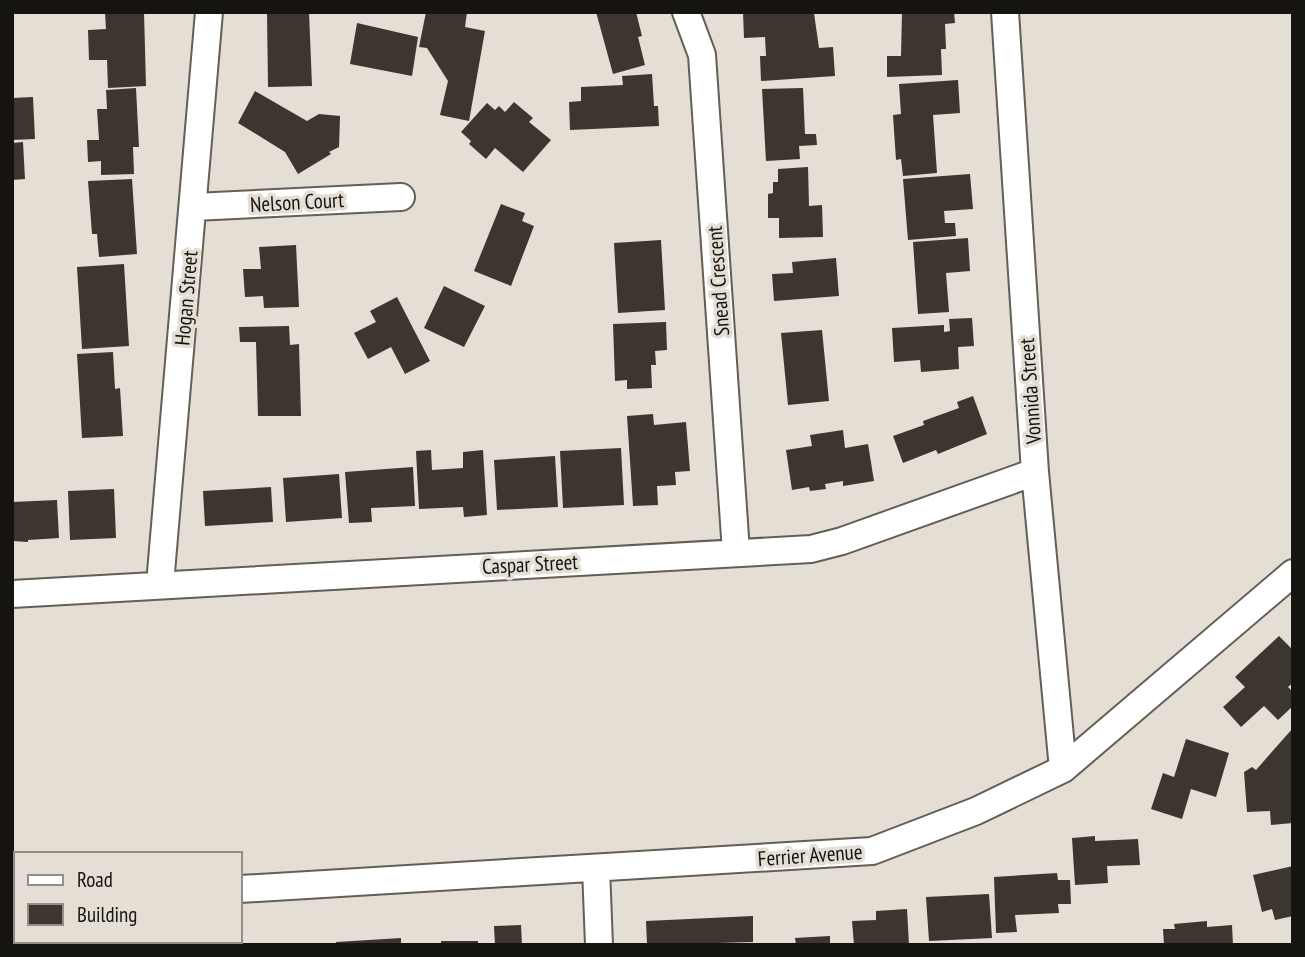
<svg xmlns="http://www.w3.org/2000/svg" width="1305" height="957" font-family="'PT Sans Narrow',sans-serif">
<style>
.building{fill:#3d3530}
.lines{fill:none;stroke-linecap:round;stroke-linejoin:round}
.minor-casing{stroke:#635e56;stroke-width:30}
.minor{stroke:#fff;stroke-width:26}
.labels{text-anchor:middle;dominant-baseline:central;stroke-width:7;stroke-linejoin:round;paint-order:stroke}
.street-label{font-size:21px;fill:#161411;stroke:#e4ded5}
</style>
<rect width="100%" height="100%" fill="#e4ded5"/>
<!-- building -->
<path class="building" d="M 105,12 L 144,12 L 146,86 L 108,88 L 107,60 L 89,60 L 88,30 L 106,29 Z
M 267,12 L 309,12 L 312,86 L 268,87 Z
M 426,12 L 467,12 L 465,27 L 485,31 L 469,121 L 440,115 L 448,81 L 427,48 L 419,47 Z
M 596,12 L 636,12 L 642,36 L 638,37 L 645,65 L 613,74 Z
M 743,12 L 814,13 L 819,48 L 833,47 L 835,76 L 761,81 L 760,56 L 766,56 L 765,37 L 744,38 Z
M 902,12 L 954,12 L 955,23 L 945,24 L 946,49 L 941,49 L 942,75 L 887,77 L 887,56 L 901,56 Z
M 357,23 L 418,37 L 412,76 L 350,64 Z
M 652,74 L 654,106 L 658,106 L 659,126 L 570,130 L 569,102 L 581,101 L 581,87 L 623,85 L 622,76 Z
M 958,80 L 960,113 L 933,115 L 937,173 L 903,176 L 901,159 L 896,160 L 893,115 L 901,114 L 899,84 Z
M 136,88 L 139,147 L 133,147 L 134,174 L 101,175 L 101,161 L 88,162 L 87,140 L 99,140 L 97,109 L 107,109 L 106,90 Z
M 803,88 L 805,134 L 816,134 L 817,145 L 799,146 L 800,159 L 766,161 L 762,89 Z
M 255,91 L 307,121 L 319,114 L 340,116 L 339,147 L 329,152 L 331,154 L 298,174 L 285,152 L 238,123 Z
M 33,97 L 35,139 L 12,140 L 12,98 Z
M 514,102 L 533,118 L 529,122 L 551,140 L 523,172 L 495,148 L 486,159 L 469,144 L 471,141 L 461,132 L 487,103 L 495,110 L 499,106 L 505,112 Z
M 23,142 L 25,179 L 12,180 L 12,143 Z
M 808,167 L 809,206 L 822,205 L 823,237 L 779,238 L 779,218 L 768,218 L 768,194 L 773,193 L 773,182 L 778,182 L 778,169 Z
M 970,174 L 973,209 L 944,211 L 945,223 L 955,223 L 956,236 L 908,240 L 903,179 Z
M 132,179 L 137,254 L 99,257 L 97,234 L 92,234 L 88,181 Z
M 501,204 L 525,213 L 522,221 L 534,226 L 511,286 L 474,271 Z
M 968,238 L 970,271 L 946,273 L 949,312 L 918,314 L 913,242 Z
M 661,240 L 665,310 L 618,313 L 614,243 Z
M 296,245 L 299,307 L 264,308 L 263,296 L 245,297 L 243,269 L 261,269 L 259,247 Z
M 836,258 L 839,296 L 774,301 L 772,274 L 793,273 L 792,262 Z
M 124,264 L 129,346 L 82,349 L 77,267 Z
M 444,286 L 485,306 L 464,347 L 424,328 Z
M 397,297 L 430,361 L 405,374 L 391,347 L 368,359 L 354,333 L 376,322 L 370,311 Z
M 972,318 L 974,346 L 958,347 L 959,369 L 921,372 L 920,360 L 894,362 L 892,328 L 944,325 L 944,332 L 950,331 L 949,319 Z
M 666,322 L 667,350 L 655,351 L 656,365 L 651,365 L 652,388 L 627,389 L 627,380 L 615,381 L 613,324 Z
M 289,326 L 290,345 L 299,344 L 301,416 L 258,416 L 256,342 L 240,342 L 239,327 Z
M 822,330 L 829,401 L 788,405 L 781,333 Z
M 113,352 L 115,389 L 120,388 L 123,436 L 82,438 L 77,354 Z
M 973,396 L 987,434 L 938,454 L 936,450 L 903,463 L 893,436 L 924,425 L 923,421 L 959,408 L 957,402 Z
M 653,414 L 654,425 L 686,422 L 690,471 L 675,472 L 676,485 L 657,486 L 658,505 L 633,506 L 627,416 Z
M 843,430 L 845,448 L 868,444 L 874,481 L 843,486 L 843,481 L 825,484 L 826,489 L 810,491 L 809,487 L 792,490 L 786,450 L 812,446 L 810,435 Z
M 621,448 L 624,505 L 563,508 L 560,451 Z
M 431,450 L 432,470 L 463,468 L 463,452 L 483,450 L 487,515 L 464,517 L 463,507 L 419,509 L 416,451 Z
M 555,456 L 558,507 L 497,510 L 494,460 Z
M 413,467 L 415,506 L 371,508 L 372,522 L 349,523 L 345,472 Z
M 339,474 L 342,518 L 286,522 L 283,478 Z
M 271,487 L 273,522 L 205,526 L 203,491 Z
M 114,489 L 116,538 L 70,540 L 68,491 Z
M 57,500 L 59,538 L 28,540 L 28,542 L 12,541 L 12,502 Z
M 1279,636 L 1293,650 L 1293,683 L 1288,687 L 1293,692 L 1293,706 L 1278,720 L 1264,706 L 1241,727 L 1223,707 L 1245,687 L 1235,677 Z
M 1293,728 L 1293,823 L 1271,825 L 1270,811 L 1247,812 L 1244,772 L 1252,767 L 1256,770 Z
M 1186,739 L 1229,753 L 1216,797 L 1191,789 L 1182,819 L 1151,809 L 1163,773 L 1174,777 Z
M 1095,836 L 1095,841 L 1138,839 L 1140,865 L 1107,866 L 1108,883 L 1075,885 L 1072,838 Z
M 1293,866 L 1293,916 L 1275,920 L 1272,909 L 1262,912 L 1253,875 Z
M 1057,873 L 1058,880 L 1070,880 L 1071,904 L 1058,904 L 1059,913 L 1015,915 L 1017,932 L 996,933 L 994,877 Z
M 989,894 L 992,938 L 929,941 L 926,897 Z
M 907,909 L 909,945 L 854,945 L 852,921 L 876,920 L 876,911 Z
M 753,916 L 753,942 L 647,945 L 646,921 Z
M 1207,921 L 1207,927 L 1232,925 L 1233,945 L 1164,945 L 1163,929 L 1175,929 L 1174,924 Z
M 521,925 L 522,945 L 495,945 L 494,926 Z
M 830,936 L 830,945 L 796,945 L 795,938 Z
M 401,938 L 401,945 L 336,945 L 336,942 Z
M 441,941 L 478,941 L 478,945 L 441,945 Z"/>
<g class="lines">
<defs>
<path id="minor" d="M 686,12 L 702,55 L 736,552
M 1005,12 L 1035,472 L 1063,769
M 194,207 L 401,197
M 160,584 L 209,12
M 12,594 L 811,549 L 842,541 L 1035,472
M 596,868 L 599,945
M 240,889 L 872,851 L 976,811 L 1063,769 L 1293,573
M 12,903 L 16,903"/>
</defs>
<!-- minor casing -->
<use href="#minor" class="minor-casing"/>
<!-- minor -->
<use href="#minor" class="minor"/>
</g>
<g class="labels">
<!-- street labels -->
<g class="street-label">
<text transform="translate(297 202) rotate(-3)">Nelson Court</text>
<text transform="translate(718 281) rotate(-94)">Snead Crescent</text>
<text transform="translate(186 298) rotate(-85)">Hogan Street</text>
<text transform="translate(1030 391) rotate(-94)">Vonnida Street</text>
<text transform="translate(530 564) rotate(-3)">Caspar Street</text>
<text transform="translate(810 855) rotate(-4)">Ferrier Avenue</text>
</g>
</g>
<!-- border -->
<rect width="1305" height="957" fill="none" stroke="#161411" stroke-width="28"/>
<!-- legend -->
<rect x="14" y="852" width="228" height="91" fill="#e4ded5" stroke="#928d87" stroke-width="2"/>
<rect x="28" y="875" width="35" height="10" fill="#ffffff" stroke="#928d87" stroke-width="2"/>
<text x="77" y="887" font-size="21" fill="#161411">Road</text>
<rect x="28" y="904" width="35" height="21" fill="#3d3530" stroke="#928d87" stroke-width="2"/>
<text x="77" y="922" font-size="21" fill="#161411">Building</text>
</svg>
